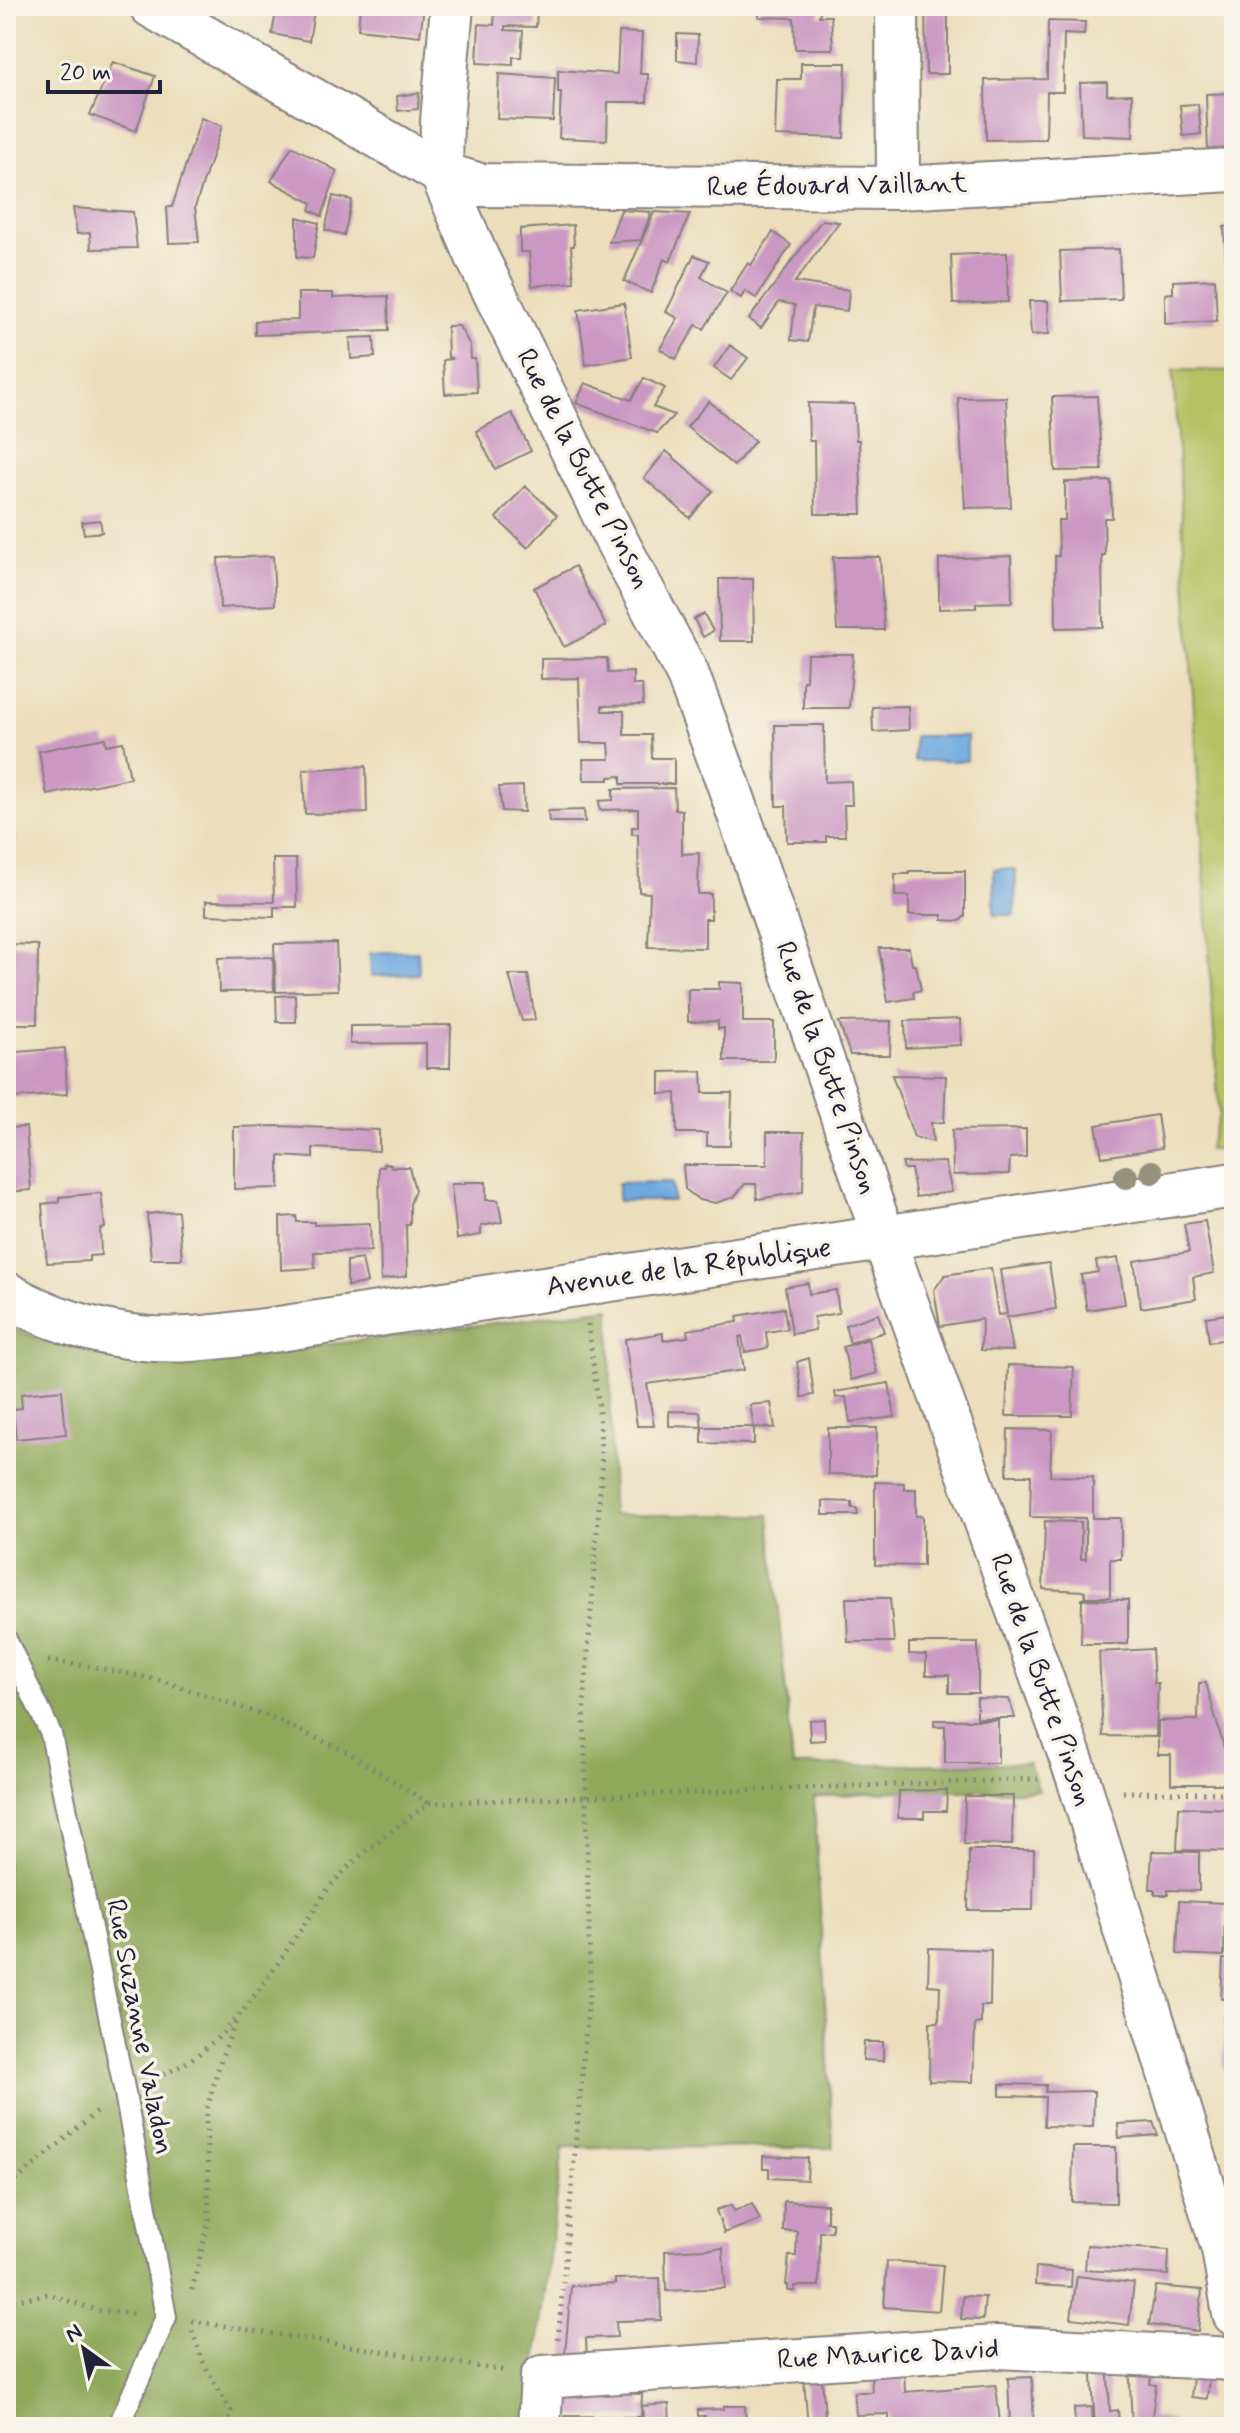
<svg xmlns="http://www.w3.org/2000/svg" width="1240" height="2433" font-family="Mynerve,sans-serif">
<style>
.green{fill:#b5c264;stroke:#6c7250;stroke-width:2}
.forest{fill:#90a85a;stroke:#59654a;stroke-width:2}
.water{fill:#6fa9df;stroke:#48668d;stroke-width:2}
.building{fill:#cb98c3}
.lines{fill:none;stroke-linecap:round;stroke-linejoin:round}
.service-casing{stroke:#87807c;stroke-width:24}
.minor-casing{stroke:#87807c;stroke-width:46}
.tertiary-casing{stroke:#87807c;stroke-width:48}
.path{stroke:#87807c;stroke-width:5;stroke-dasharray:2 6;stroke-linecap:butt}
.service{stroke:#fff;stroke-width:20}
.minor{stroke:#fff;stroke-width:42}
.tertiary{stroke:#fff;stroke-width:44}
.tree{fill:#95917c}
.labels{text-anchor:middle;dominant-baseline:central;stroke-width:7;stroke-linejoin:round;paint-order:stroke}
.street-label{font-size:28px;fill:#22223b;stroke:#f7f3e8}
</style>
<rect width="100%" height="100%" fill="#f7f3e8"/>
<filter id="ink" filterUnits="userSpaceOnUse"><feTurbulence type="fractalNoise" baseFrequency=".0125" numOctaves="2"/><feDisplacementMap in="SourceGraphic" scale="16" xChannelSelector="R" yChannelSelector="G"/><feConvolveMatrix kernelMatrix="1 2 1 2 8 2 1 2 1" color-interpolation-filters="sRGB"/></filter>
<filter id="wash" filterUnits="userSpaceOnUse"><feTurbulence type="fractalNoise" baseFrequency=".006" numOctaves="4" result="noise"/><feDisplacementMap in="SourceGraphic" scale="32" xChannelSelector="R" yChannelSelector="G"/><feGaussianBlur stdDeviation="1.8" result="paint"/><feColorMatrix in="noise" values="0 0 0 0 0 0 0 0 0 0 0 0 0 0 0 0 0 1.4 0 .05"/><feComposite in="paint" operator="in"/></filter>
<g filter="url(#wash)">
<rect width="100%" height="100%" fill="#ecdebc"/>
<!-- green -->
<path class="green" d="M 1173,370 L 1234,371 L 1234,1146 L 1208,1150 L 1219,1115 Z"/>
<!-- forest -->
<path class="forest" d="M 610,1308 L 612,1515 L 769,1515 L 793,1766 L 1029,1763 L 1039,1791 L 899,1791 L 814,1797 L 833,2148 L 563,2147 L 528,2427 L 6,2427 L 6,1327 L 53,1342 L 186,1363 Z"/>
<!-- water -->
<path class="water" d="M 914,736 L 967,736 L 967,761 L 914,761 Z
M 994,869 L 1016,869 L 1015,915 L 994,915 Z
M 418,951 L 419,974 L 371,976 L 370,953 Z
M 672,1182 L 673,1201 L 618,1201 L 618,1183 Z"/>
<g id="blocks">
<!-- building -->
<path class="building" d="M 277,6 L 315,6 L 309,41 L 272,34 Z
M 360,6 L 424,6 L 420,36 L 358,29 Z
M 495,6 L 550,6 L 550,9 L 537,9 L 536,27 L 505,26 L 505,30 L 523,31 L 521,57 L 513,57 L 513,65 L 477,63 L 479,24 L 494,25 Z
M 759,6 L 822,6 L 819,16 L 831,16 L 833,49 L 795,49 L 794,18 L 759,17 Z
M 925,6 L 948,6 L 948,74 L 926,74 Z
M 1048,21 L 1085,22 L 1084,35 L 1064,34 L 1063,92 L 1047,92 L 1046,139 L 986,140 L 985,80 L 1047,79 Z
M 619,32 L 642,33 L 640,74 L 648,74 L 647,102 L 608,102 L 607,140 L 559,138 L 561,92 L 558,92 L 558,70 L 617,74 Z
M 677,34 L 698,35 L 697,62 L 677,60 Z
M 113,62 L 155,76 L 136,131 L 90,115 Z
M 801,63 L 846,63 L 844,138 L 775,136 L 777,79 L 801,79 Z
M 499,74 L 555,78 L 553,121 L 497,119 Z
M 1107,82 L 1107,95 L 1132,94 L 1133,137 L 1082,135 L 1080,83 Z
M 419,93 L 418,109 L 398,111 L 397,96 Z
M 1234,93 L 1234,151 L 1208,153 L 1206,94 Z
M 1198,104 L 1201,134 L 1183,136 L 1180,105 Z
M 201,118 L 222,126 L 195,207 L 199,242 L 169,243 L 167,207 L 172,207 Z
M 292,146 L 337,171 L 322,216 L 310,210 L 312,203 L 271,181 Z
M 333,196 L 352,200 L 344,235 L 325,230 Z
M 73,208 L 133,212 L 137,248 L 91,249 L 90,233 L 77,234 Z
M 621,210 L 651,212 L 641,240 L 609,242 Z
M 654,212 L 690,214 L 670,262 L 664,259 L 651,293 L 624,281 Z
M 297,217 L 319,223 L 313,258 L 297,257 Z
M 822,220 L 839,222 L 795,282 L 849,290 L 847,311 L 813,307 L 808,342 L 791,340 L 795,305 L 779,302 L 761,328 L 749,319 Z
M 573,225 L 574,246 L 571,246 L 574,282 L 532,286 L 529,252 L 520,252 L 520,229 Z
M 1234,226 L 1234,261 L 1226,261 L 1224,227 Z
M 773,232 L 791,245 L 756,298 L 745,291 L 741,298 L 730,291 L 748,263 L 751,265 Z
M 1119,249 L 1121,299 L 1062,301 L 1060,251 Z
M 1007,253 L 1008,302 L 953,304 L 951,255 Z
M 694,255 L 709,261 L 701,277 L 727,293 L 704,329 L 696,325 L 676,359 L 660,349 L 678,318 L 666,312 Z
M 1215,279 L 1217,321 L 1165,324 L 1165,294 L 1173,293 L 1173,281 Z
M 298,293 L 333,293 L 333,298 L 388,296 L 389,330 L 255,335 L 255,321 L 298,320 Z
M 1029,301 L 1048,301 L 1049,334 L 1031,335 Z
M 624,303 L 632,357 L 586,365 L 578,310 Z
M 447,326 L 459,326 L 470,345 L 471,359 L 475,359 L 477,392 L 445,394 L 443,360 L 453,359 L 448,357 Z
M 374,337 L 375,357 L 351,359 L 350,338 Z
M 730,345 L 748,358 L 731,380 L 714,368 Z
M 644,378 L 665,388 L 653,407 L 674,415 L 657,433 L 576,403 L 585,383 L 631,400 Z
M 1097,396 L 1102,470 L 1055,471 L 1052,397 Z
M 1006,397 L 1011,507 L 965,508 L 958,398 Z
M 709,401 L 755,441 L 734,466 L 687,427 Z
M 808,403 L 854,404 L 856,440 L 859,440 L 862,514 L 815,514 L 814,441 L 809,441 Z
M 512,413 L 531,451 L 495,469 L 476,431 Z
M 666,451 L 713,491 L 690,518 L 644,478 Z
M 1111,481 L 1112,518 L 1104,518 L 1105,555 L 1102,555 L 1103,627 L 1056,628 L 1055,556 L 1059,556 L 1058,520 L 1065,520 L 1065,482 Z
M 525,486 L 557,515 L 528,548 L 496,518 Z
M 100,520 L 102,532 L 84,534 L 82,522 Z
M 273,556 L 275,605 L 220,608 L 218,558 Z
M 1011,556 L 1012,602 L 976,603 L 976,608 L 939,609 L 939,559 Z
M 833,557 L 880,557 L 884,630 L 837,630 Z
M 575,566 L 606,626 L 564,647 L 534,588 Z
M 719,579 L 753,579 L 754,641 L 720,641 Z
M 704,614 L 713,631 L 703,637 L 694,619 Z
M 807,654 L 853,654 L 849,708 L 803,708 L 803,681 L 806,681 Z
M 607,658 L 608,673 L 633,672 L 633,685 L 642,685 L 643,705 L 602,706 L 602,711 L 624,711 L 624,735 L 651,735 L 652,758 L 674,758 L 674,784 L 621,784 L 621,776 L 609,777 L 609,780 L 584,780 L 583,759 L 610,759 L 609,743 L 581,743 L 579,678 L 541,679 L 541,659 Z
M 908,706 L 909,730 L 873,732 L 872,707 Z
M 775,725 L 824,725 L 825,782 L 851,781 L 852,805 L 844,805 L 845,836 L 826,836 L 826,842 L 787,842 L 786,806 L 776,806 Z
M 105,738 L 106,745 L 123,742 L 130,778 L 47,795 L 39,751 Z
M 366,766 L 367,813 L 305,814 L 303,770 Z
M 523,786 L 524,812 L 502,811 L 499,787 Z
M 674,788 L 675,809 L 682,810 L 682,854 L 699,853 L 698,894 L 711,894 L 711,919 L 705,919 L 705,948 L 648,947 L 650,893 L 639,892 L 638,834 L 632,834 L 632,827 L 638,827 L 638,809 L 600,810 L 599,801 L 613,800 L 613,789 Z
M 584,810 L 585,822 L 549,822 L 548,811 Z
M 10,817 L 16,843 L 6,846 L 6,818 Z
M 273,859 L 296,859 L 297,907 L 274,907 L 274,917 L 206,915 L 206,901 L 274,902 Z
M 909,871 L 965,871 L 965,916 L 960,921 L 942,920 L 942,915 L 909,915 L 909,896 L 895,896 L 895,874 L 909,874 Z
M 336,943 L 338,990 L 276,992 L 274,944 Z
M 6,944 L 38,945 L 37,1024 L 6,1024 Z
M 879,948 L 909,948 L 912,965 L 916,965 L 921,990 L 913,992 L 914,998 L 888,1002 Z
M 273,957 L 274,991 L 219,992 L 218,958 Z
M 509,975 L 528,975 L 535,1020 L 522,1021 Z
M 719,982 L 743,983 L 743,1022 L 774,1022 L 774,1061 L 724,1061 L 724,1028 L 718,1029 L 718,1021 L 688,1022 L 688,989 L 719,989 Z
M 295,995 L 296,1022 L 277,1022 L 276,996 Z
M 960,1019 L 961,1045 L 906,1048 L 905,1021 Z
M 891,1021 L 890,1055 L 850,1055 L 839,1022 Z
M 451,1025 L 450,1068 L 426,1068 L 426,1043 L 350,1044 L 350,1026 Z
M 65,1048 L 67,1094 L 11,1098 L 6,1053 Z
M 702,1071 L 703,1093 L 732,1093 L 730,1146 L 707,1146 L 707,1133 L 677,1133 L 676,1093 L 660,1094 L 660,1072 Z
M 892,1075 L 946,1076 L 944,1122 L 931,1123 L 933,1142 L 914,1137 Z
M 1157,1115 L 1162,1148 L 1102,1157 L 1096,1125 Z
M 278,1126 L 379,1130 L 379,1151 L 313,1148 L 313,1158 L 279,1156 L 279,1188 L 234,1189 L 234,1127 Z
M 26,1127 L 31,1190 L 6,1192 L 6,1128 Z
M 1026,1129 L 1026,1157 L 1010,1158 L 1009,1174 L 953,1175 L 952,1130 Z
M 767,1132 L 804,1132 L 803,1192 L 757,1199 L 756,1184 L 745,1184 L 734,1197 L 716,1203 L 699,1200 L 685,1189 L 683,1165 L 767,1165 Z
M 945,1162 L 952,1192 L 916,1197 L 911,1169 L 904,1169 L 902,1163 Z
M 384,1164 L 391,1164 L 391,1167 L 409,1167 L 415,1190 L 410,1204 L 410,1225 L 406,1225 L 407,1276 L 381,1280 L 379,1167 L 384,1167 Z
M 465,1182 L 486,1182 L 486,1200 L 498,1200 L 502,1222 L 481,1226 L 481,1235 L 457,1239 L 451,1184 L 465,1184 Z
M 101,1193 L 105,1228 L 100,1229 L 101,1255 L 89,1256 L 89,1261 L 47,1263 L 42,1204 L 59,1202 L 59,1197 Z
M 178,1211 L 182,1259 L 151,1259 L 147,1214 Z
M 296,1216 L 297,1222 L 314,1222 L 314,1225 L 370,1223 L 371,1251 L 314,1252 L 315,1268 L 281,1270 L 280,1217 Z
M 1205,1221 L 1214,1273 L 1193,1277 L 1196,1299 L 1141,1308 L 1134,1261 L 1189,1252 L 1184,1224 Z
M 1118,1258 L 1125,1304 L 1087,1310 L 1081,1275 L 1098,1272 L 1096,1261 Z
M 362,1259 L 367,1283 L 347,1286 L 347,1261 Z
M 1049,1263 L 1056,1309 L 1007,1317 L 1013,1351 L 981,1350 L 982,1319 L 940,1326 L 934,1290 L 945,1275 L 991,1268 L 998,1315 L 1007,1314 L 1000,1270 Z
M 808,1283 L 809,1294 L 836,1290 L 839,1313 L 814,1317 L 815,1330 L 792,1334 L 785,1287 Z
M 784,1308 L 787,1329 L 766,1332 L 768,1348 L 745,1352 L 742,1336 L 739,1337 L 744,1370 L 647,1384 L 654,1426 L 637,1426 L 625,1339 L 663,1333 L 663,1340 L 688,1337 L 687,1330 L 738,1322 L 737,1316 Z
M 1234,1313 L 1234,1338 L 1209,1342 L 1206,1317 Z
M 878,1314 L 884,1332 L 850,1343 L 845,1325 Z
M 868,1339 L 877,1373 L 851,1380 L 843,1347 Z
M 809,1358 L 814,1395 L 802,1397 L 797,1362 Z
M 1008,1365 L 1074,1367 L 1072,1416 L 1006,1416 Z
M 889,1383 L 895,1417 L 850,1422 L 846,1397 L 836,1398 L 835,1392 Z
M 62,1390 L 66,1434 L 16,1439 L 13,1409 L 22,1408 L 21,1394 Z
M 771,1403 L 775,1428 L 754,1427 L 750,1405 Z
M 669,1411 L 700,1412 L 702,1427 L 669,1426 Z
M 702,1427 L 754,1427 L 754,1444 L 702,1443 Z
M 828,1428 L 877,1428 L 876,1475 L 828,1474 Z
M 1008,1429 L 1052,1430 L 1050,1476 L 1093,1477 L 1093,1518 L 1121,1518 L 1121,1559 L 1110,1559 L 1110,1597 L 1085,1597 L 1085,1591 L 1043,1589 L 1045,1521 L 1081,1522 L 1081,1559 L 1086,1559 L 1086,1518 L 1030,1517 L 1031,1475 L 1007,1475 Z
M 875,1482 L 904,1483 L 904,1489 L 916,1489 L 916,1516 L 923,1516 L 923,1566 L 875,1565 Z
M 823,1501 L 852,1502 L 852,1508 L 857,1508 L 858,1515 L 823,1515 Z
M 846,1598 L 890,1598 L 894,1642 L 848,1642 Z
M 1082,1599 L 1128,1600 L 1128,1644 L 1081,1644 Z
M 909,1643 L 978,1643 L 978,1693 L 949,1693 L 949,1675 L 926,1675 L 926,1655 L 909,1654 Z
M 1152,1649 L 1154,1683 L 1158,1683 L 1156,1737 L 1103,1736 L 1099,1652 Z
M 1199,1683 L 1206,1683 L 1234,1784 L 1171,1784 L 1171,1755 L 1158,1755 L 1158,1721 L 1198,1720 Z
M 977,1698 L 1009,1699 L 1015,1718 L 977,1718 Z
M 824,1719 L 825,1740 L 810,1741 L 809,1720 Z
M 934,1720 L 998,1720 L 998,1763 L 945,1763 L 945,1726 L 934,1726 Z
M 947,1790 L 946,1811 L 924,1811 L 924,1818 L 898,1818 L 899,1791 Z
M 965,1796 L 1013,1796 L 1012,1845 L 964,1844 Z
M 1179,1807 L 1234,1809 L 1234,1851 L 1177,1850 Z
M 969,1850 L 1034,1850 L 1033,1910 L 968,1910 Z
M 1152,1851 L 1199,1852 L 1199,1891 L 1168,1890 L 1168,1895 L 1155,1895 L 1155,1889 L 1150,1889 Z
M 1179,1901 L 1225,1903 L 1224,1956 L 1177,1954 Z
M 929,1948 L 991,1950 L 990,2006 L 981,2006 L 981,2023 L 975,2024 L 973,2082 L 929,2081 L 930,2022 L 939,2022 L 940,1986 L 928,1985 Z
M 1223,1959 L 1234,1960 L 1234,1999 L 1221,1999 Z
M 1225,2015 L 1234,2015 L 1234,2072 L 1223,2071 Z
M 864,2042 L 883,2042 L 883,2061 L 863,2060 Z
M 1000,2084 L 1046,2085 L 1045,2092 L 1094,2091 L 1093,2127 L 1044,2126 L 1045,2097 L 1000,2096 Z
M 1153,2122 L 1158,2135 L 1119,2138 L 1118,2124 Z
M 1073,2147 L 1116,2147 L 1116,2203 L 1072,2202 Z
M 763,2156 L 808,2158 L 807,2180 L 769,2178 L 769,2168 L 763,2168 Z
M 784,2201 L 827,2204 L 827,2222 L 832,2222 L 832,2231 L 820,2232 L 819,2286 L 795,2286 L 795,2291 L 788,2291 L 788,2285 L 786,2285 L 789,2256 L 796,2256 L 797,2231 L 783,2231 Z
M 752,2204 L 760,2220 L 724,2233 L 716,2210 L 731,2205 L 734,2211 Z
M 1087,2245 L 1169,2250 L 1168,2275 L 1085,2270 Z
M 723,2248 L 725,2288 L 666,2291 L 665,2251 Z
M 887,2261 L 943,2265 L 939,2311 L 884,2307 Z
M 1036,2267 L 1072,2270 L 1071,2287 L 1035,2285 Z
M 1077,2276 L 1134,2283 L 1129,2325 L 1071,2318 Z
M 660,2278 L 661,2320 L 616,2321 L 617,2337 L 586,2338 L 587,2361 L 564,2365 L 571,2286 L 615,2284 L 615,2279 Z
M 1156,2286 L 1202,2290 L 1198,2331 L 1149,2325 Z
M 963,2296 L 985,2297 L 983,2320 L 961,2319 Z
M 1107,2359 L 1110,2411 L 1118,2410 L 1119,2427 L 1095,2427 L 1091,2361 Z
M 1129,2360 L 1153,2362 L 1150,2384 L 1156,2385 L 1152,2417 L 1174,2420 L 1173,2427 L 1132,2427 Z
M 1194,2366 L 1210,2368 L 1207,2399 L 1191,2397 Z
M 904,2370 L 905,2392 L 996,2385 L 1000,2424 L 889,2427 L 889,2414 L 856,2415 L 854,2392 L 872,2392 L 871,2373 Z
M 1032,2377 L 1034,2427 L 1010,2427 L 1008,2378 Z
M 822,2378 L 826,2427 L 808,2427 L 804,2379 Z
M 559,2391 L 642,2394 L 641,2417 L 565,2416 L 564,2422 L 616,2424 L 616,2427 L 554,2427 Z
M 669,2404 L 670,2427 L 644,2427 L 642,2406 Z
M 724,2406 L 745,2406 L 746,2427 L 706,2427 L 705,2416 L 698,2416 L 698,2410 L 724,2409 Z
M 1092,2407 L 1093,2427 L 1075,2427 L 1074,2408 Z"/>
</g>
</g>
<g filter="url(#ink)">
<use href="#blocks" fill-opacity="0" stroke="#87807c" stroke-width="2"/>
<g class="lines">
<defs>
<path id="service" d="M 6,1639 L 51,1734 L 124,2088 L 166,2317 L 118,2427"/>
<path id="minor" d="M 151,6 L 441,173 L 478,259 L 614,536 L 687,673 L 729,786 L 884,1239 L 1078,1778 L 1223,2249 L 1234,2314
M 452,6 L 442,121 L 441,173 L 480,185 L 898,188 L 1234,170
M 897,6 L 898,188
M 539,2427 L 542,2377 L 997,2347 L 1234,2359"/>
<path id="tertiary" d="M 6,1294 C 46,1318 96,1333 141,1338 C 184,1343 229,1335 272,1330 L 1234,1185"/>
</defs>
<!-- service casing -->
<use href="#service" class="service-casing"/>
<!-- minor casing -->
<use href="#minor" class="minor-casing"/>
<!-- tertiary casing -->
<use href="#tertiary" class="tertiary-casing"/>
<!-- path -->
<path class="path" d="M 48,1661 L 93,1667 L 159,1680 L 267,1716 L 349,1753 L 428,1803
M 1123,1792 L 1234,1793
M 149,2080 C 222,2057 264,1982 306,1922 C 315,1909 323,1894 334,1882 C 361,1852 397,1827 429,1803 L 1038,1779
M 6,2179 L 20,2177 L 100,2109
M 6,2193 L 19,2177
M 192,2290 L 209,2219 L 206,2112 L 222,2056 L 237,2019
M 6,2302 L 48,2294 L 96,2310 L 138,2314
M 192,2321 L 506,2371
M 192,2331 L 204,2364 L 231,2411 L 228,2427
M 558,2339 L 590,1984 L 584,1705 L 602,1466 L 599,1409 L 588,1324"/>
<!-- service -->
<use href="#service" class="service"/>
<!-- minor -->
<use href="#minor" class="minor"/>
<!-- tertiary -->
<use href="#tertiary" class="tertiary"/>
</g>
<!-- trees -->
<g class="tree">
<circle cx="1152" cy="1172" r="12"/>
<circle cx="1126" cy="1177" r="12"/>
</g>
</g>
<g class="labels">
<!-- street labels -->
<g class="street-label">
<text transform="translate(837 186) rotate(-1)">Rue Édouard Vaillant</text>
<text transform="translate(583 469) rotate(63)">Rue de la Butte Pinson</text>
<text transform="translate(826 1068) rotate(71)">Rue de la Butte Pinson</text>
<text transform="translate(689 1268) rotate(-8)">Avenue de la République</text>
<text transform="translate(1041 1680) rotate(71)">Rue de la Butte Pinson</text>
<text transform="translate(139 2027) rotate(79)">Rue Suzanne Valadon</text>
<text transform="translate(888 2355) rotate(-3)">Rue Maurice David</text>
</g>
</g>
<!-- margin -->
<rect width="1240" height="2433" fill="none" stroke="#f7f3e8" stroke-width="32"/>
<!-- north arrow -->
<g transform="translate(84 2349) rotate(327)" stroke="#f7f3e8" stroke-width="6" paint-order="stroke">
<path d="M0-6L14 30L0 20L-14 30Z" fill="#22223b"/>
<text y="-12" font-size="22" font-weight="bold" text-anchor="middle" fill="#22223b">N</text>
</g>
<!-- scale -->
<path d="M48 80v12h112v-12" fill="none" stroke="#22223b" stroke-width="4"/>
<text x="60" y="80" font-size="24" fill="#22223b" stroke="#f7f3e8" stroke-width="6" paint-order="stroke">20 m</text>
</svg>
